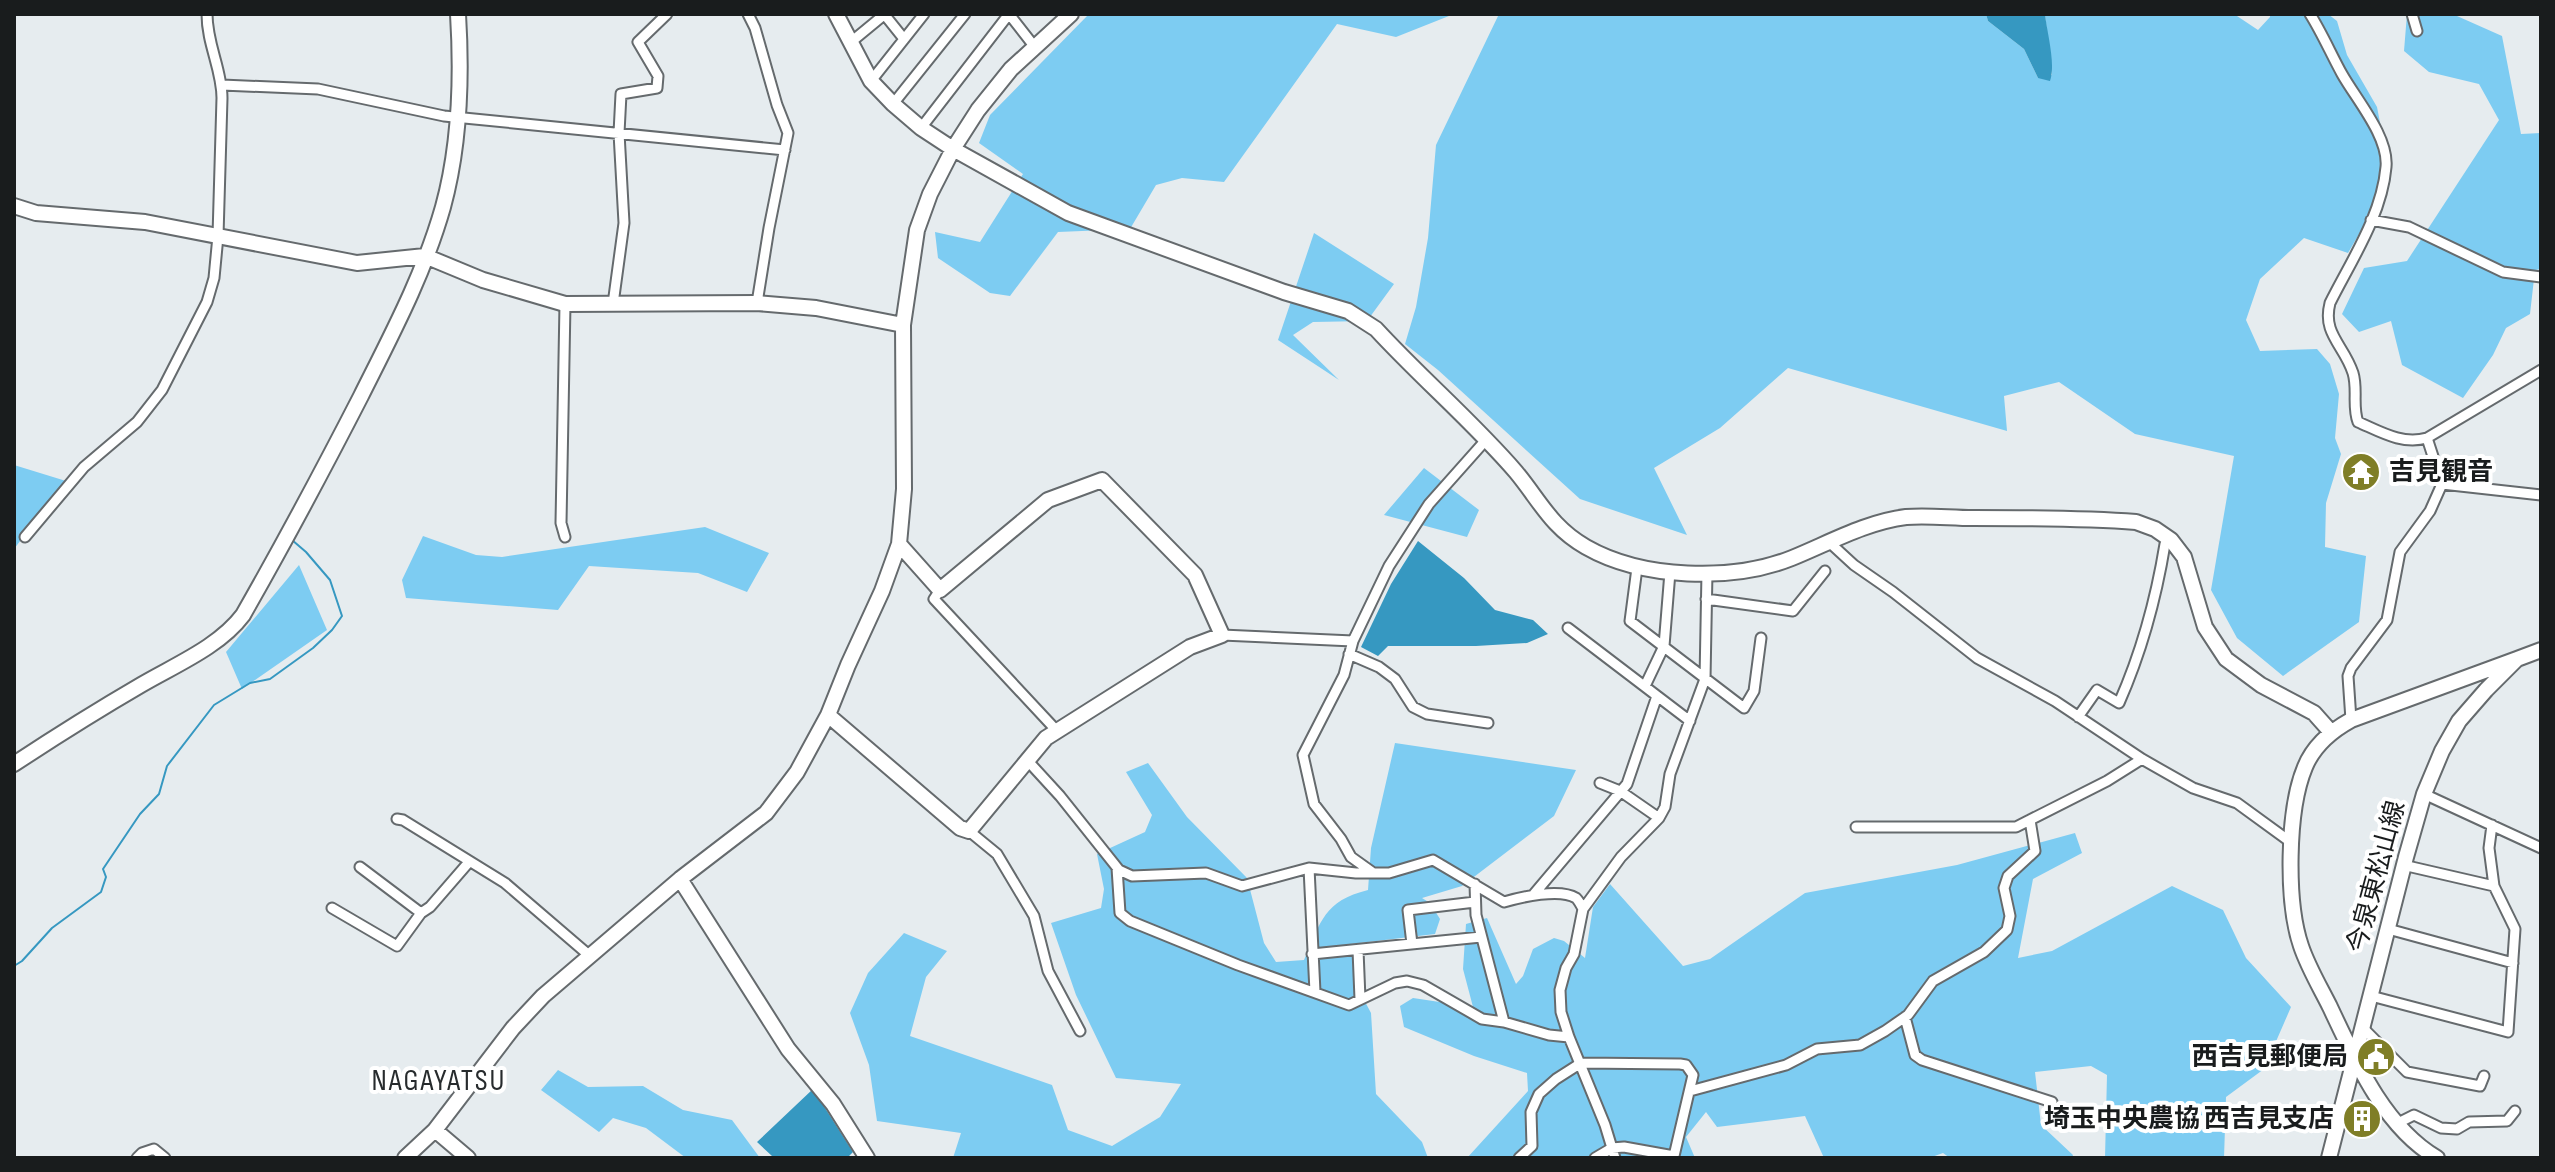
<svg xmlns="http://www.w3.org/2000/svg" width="2555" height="1172" font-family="'Sofia Sans Condensed','Noto Sans JP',sans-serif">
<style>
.green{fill:#7dccf2}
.water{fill:#3698c1}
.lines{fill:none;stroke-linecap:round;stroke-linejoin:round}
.stream{stroke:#3698c1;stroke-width:2}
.street-casing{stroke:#656a6d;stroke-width:13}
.secondary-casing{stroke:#656a6d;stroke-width:18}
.street{stroke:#fff;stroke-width:9}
.secondary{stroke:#fff;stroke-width:14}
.labels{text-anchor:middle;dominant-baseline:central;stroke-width:8;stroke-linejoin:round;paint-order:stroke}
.poi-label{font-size:26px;font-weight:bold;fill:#191c1d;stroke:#fff;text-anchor:end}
.street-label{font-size:26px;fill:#191c1d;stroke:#fff}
.quarter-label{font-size:30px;letter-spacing:2px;fill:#272b2d;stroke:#fff}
</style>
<rect width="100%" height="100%" fill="#e6ecef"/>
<!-- green -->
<path class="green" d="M 1089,14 L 1454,14 L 1396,37 L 1337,24 L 1224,182 L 1182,178 L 1156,185 L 1130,229 L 1058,232 L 1010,296 L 990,293 L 938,258 L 935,232 L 980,242 L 1023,174 L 979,143 L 990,115 Z
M 1499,14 L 1986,14 L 1988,21 L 2024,49 L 2038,78 L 2052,75 L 2045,14 L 2234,14 L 2258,30 L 2270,17 L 2270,14 L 2328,14 L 2337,21 L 2347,55 L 2377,107 L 2391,179 L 2348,253 L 2304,238 L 2260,279 L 2246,320 L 2260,351 L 2317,349 L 2330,364 L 2339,394 L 2335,438 L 2341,454 L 2326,503 L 2325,547 L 2366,556 L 2359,622 L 2283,676 L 2237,638 L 2211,590 L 2234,456 L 2135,434 L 2059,382 L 2004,396 L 2007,431 L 1788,368 L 1720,428 L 1654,468 L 1687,535 L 1580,499 L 1438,370 L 1405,344 L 1416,307 L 1428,238 L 1436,145 Z
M 2407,14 L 2457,14 L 2457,16 L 2502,36 L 2521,134 L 2541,133 L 2541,269 L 2535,270 L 2530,314 L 2506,328 L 2493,355 L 2463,398 L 2402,365 L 2391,321 L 2359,332 L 2342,314 L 2364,268 L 2407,261 L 2499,120 L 2479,84 L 2429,72 L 2404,51 Z
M 1314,233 L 1394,284 L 1367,321 L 1313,322 L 1293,335 L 1339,380 L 1278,340 Z
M 14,465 L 66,481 L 14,549 Z
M 1424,468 L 1479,510 L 1467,537 L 1384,515 Z
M 705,527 L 769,553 L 747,592 L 698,573 L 589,566 L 558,610 L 406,598 L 402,580 L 423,536 L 476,555 L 502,557 Z
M 299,565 L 327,630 L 242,689 L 226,652 Z
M 1395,743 L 1576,770 L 1554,816 L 1462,886 L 1422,898 L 1430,903 L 1440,919 L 1435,934 L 1351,944 L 1354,981 L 1371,1013 L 1376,1094 L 1422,1142 L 1428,1158 L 953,1158 L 961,1133 L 877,1121 L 869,1065 L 850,1013 L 868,973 L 904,933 L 947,951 L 926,977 L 910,1036 L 1052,1085 L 1068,1130 L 1112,1146 L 1160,1117 L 1181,1084 L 1116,1078 L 1076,995 L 1051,923 L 1101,908 L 1104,889 L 1097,854 L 1145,832 L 1152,815 L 1126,772 L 1148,763 L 1187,817 L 1247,878 L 1264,943 L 1276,962 L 1304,960 C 1321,921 1324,901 1368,890 L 1371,848 Z
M 2075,833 L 2082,853 L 2033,879 L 2018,958 L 2052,951 L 2172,886 L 2223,910 L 2246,958 L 2291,1007 L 2264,1069 L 2226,1097 L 2224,1158 L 2105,1158 L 2107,1075 L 2091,1066 L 2035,1072 L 2041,1125 L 2073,1155 L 2072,1158 L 1950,1158 L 1943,1153 L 1929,1158 L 1824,1158 L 1805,1116 L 1717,1127 L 1706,1112 L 1686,1137 L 1695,1158 L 1467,1158 L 1528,1091 L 1527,1073 L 1474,1056 L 1404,1027 L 1400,1006 L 1413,998 L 1473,1007 L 1463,969 L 1466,924 L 1487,918 L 1516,984 L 1523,976 L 1533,949 L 1554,938 L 1564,941 L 1585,958 L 1593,907 L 1610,884 L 1683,966 L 1710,959 L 1805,893 L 1957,865 Z
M 558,1070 L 588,1087 L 643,1086 L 683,1110 L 732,1120 L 760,1158 L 686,1158 L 646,1128 L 613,1118 L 599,1132 L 541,1090 Z"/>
<!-- water -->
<path class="water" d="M 1986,14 L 2045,14 C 2047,33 2056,64 2050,81 L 2038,78 L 2024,49 L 1988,21 Z
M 1418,541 L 1464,578 L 1495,610 L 1533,620 L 1548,634 L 1527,643 L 1476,646 L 1388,646 L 1378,656 L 1361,647 L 1391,584 Z
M 813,1089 L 853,1152 L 847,1158 L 771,1158 L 772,1156 L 757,1142 Z"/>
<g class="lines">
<!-- stream -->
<path class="stream" d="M 14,966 L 22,961 L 52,928 L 101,892 L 106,877 L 103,869 L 140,814 L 159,794 L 167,766 L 214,705 L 250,683 L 270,679 L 313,648 L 332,630 L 342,616 L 330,580 L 306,552 L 292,540"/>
<defs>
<path id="street" d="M 748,14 L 755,28 L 777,105 L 788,133 L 769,228 L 757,303
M 884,14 L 904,39
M 1009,14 L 1034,46
M 2310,14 C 2322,33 2331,54 2342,74 C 2356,99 2389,137 2386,167 C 2382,215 2351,261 2330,303 C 2322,334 2344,345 2353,373 C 2358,389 2352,407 2358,422 C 2381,432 2402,445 2427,438 L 2541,370
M 2412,14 L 2417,31
M 851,42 L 885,14
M 871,81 L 924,14
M 222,85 L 318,89 L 444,116 L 785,150
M 893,104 L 965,14
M 921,128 L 1009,14
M 2371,220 L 2409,227 L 2503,272 L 2541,277
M 565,304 L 561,523 L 565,537
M 613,304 L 624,223 L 619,133 L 621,94 L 657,88 L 658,76 L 638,42 L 667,14
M 2442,484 L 2541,495
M 25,537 L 84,467 L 137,422 L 162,390 L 207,302 L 214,278 L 218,236 L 222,98 C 222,69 207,45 207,14
M 1829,542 L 1854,565 L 1893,592 L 1977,658 L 2055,701 L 2142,759 L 2193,788 L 2237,803 L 2292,843
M 1637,568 L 1630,621 L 1744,708 L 1754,691 L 1761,638
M 940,590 L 934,599 L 1057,731
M 1706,599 L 1793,611 L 1825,571
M 1568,628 L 1690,721
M 1222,635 L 1353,641
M 1349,654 L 1379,667 L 1395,679 L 1413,707 L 1427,714 L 1488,723
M 1645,686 L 1664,646 L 1670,572
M 2078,717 L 2097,690 L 2119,703 C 2142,651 2156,599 2165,544 L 2171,540
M 2351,720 L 2348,676 L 2351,668 L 2387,620 L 2400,552 L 2430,511 L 2442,484 L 2427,438
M 1027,760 L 1060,796 L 1119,870 L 1132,876 L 1206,873 L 1242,886 L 1309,868 L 1356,873 L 1389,873 L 1433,860 L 1504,902 C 1521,897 1560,888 1576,898 C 1579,901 1581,905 1583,909
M 1600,783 L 1620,791 L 1659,818
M 2424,794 L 2541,848
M 397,819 L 403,820 L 505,883 L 590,956
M 1856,827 L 2016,827 L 2107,781 L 2142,759
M 969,831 L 997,854 L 1034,916 L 1048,971 L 1080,1031
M 2403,865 L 2494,886
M 360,867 L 421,913 L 430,907 L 469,862
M 1117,868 L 1120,913 L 1130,921 L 1238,965 L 1349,1005 L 1395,983 L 1407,981 L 1423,985 L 1482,1019 L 1504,1022 L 1549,1035 L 1569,1037
M 1309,868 L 1315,992
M 1372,872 L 1351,857 L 1341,839 L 1314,804 L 1303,755 L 1344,675 L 1353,641 L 1389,566 L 1429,504 L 1485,441
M 1475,884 L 1476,915 L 1504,1022
M 1534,894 L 1627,784 L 1657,696
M 332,908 L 397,946 L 421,913
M 2388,929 L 2513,963
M 1412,944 L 1408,910 L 1475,902
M 1358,950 L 1360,999
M 1312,954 L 1481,937
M 2371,996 L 2508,1032 L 2515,929 L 2494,886 L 2489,848 L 2492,825
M 1905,1017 L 1915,1055 L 1922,1060 L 2052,1102
M 2363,1028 L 2407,1072 L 2480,1086 L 2484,1076
M 1690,1091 L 1786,1065 L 1817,1049 L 1860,1045 L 1885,1031 L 1908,1015 L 1933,981 L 1984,952 L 2007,930 L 2010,916 L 2004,888 L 2008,876 L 2035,851 L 2030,820
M 2398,1123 L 2414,1115 L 2441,1128 L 2457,1129 L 2469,1122 L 2507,1121 L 2515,1111
M 137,1158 L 142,1153 L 154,1149 L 165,1158
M 1519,1158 L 1532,1146 L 1531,1112 L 1539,1094 L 1556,1079 L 1581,1063 L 1680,1064 L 1686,1065 L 1693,1075 L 1674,1156 L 1624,1147 L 1612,1148 L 1595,1158
M 1615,1158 L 1605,1125 L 1569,1037 L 1561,1012 L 1560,990 L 1566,968 L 1574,954 L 1583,909 L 1621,857 L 1659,818 L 1665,807 L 1670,774 L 1705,679 L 1707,572"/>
<path id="secondary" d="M 836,14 L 871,81 L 893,104 L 921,128 L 953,149 L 1068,213 L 1284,292 L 1348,311 L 1376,329 C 1421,378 1473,422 1516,472 C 1540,501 1551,527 1586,547 C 1642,579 1732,582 1792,558 C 1829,543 1866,522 1906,517 C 1927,515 1951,518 1973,518 C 2027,518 2082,518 2136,522 L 2155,529 L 2171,540 L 2184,557 L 2205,627 L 2226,659 L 2261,685 L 2314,713 L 2330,731
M 14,206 L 36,213 L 145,222 L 357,263 L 425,256 L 483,280 L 565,304 L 757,303 L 816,308 L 903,325
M 828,715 L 960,828 L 969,831 L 1046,738 L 1190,647 L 1222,635 L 1195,575 L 1102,480 L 1048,500 L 940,590 L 899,544
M 14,764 C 55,737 98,710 141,685 C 175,665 219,647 243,615 C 284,543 323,470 361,396 C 392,334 424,274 443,207 C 460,145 462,78 458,14
M 680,879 L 788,1049 L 833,1104 L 867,1158
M 435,1130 L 468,1158
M 405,1158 L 435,1130 L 513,1028 L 543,996 L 680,879 L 766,813 L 797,772 L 828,715 L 848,665 L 882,591 L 899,544 L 904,489 L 903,325 L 917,230 L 930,194 L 953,149 L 978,110 L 1011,69 L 1071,14
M 2329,1158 L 2406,857 L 2424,794 L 2442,751 L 2459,721 L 2486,690 L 2517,659 L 2541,650
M 2437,1158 C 2384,1127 2355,1060 2330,1007 C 2320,987 2308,967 2301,946 C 2286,902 2287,810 2305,767 C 2314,745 2331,731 2351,720 L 2517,659"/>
</defs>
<!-- street casing -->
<use href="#street" class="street-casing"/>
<!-- secondary casing -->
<use href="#secondary" class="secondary-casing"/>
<!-- street -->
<use href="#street" class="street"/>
<!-- secondary -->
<use href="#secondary" class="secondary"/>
</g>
<!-- icons -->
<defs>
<symbol id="temple-disc" viewBox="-11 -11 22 22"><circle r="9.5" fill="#7f7e27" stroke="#fff"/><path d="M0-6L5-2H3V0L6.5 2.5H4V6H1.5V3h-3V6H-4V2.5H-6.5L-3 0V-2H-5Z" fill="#fff"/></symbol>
<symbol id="civic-disc" viewBox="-11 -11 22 22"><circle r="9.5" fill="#7f7e27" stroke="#fff"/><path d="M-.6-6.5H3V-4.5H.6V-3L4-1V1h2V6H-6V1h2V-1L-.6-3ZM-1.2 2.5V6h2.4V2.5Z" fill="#fff"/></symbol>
<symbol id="building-disc" viewBox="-11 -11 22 22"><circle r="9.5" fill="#7f7e27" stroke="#fff"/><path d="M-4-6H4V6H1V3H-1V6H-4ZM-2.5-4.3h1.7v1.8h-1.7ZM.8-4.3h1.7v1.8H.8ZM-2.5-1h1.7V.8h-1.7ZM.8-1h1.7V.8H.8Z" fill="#fff"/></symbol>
</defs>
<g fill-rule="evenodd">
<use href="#temple-disc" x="2339" y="450" width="44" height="44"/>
<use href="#civic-disc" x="2354" y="1035" width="44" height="44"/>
<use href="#building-disc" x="2340" y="1097" width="44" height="44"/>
</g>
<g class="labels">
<!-- poi labels -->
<g class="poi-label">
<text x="2389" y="472" text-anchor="start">吉見観音</text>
<text x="2348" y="1057">西吉見郵便局</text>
<text x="2334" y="1119">埼玉中央農協 西吉見支店</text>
</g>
<!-- street labels -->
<g class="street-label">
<text transform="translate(2377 877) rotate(-75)">今泉東松山線</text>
</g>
<!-- quarter labels -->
<g class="quarter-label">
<text x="439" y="1081">NAGAYATSU</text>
</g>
</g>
<!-- border -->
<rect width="2555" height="1172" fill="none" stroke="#191c1d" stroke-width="32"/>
</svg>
